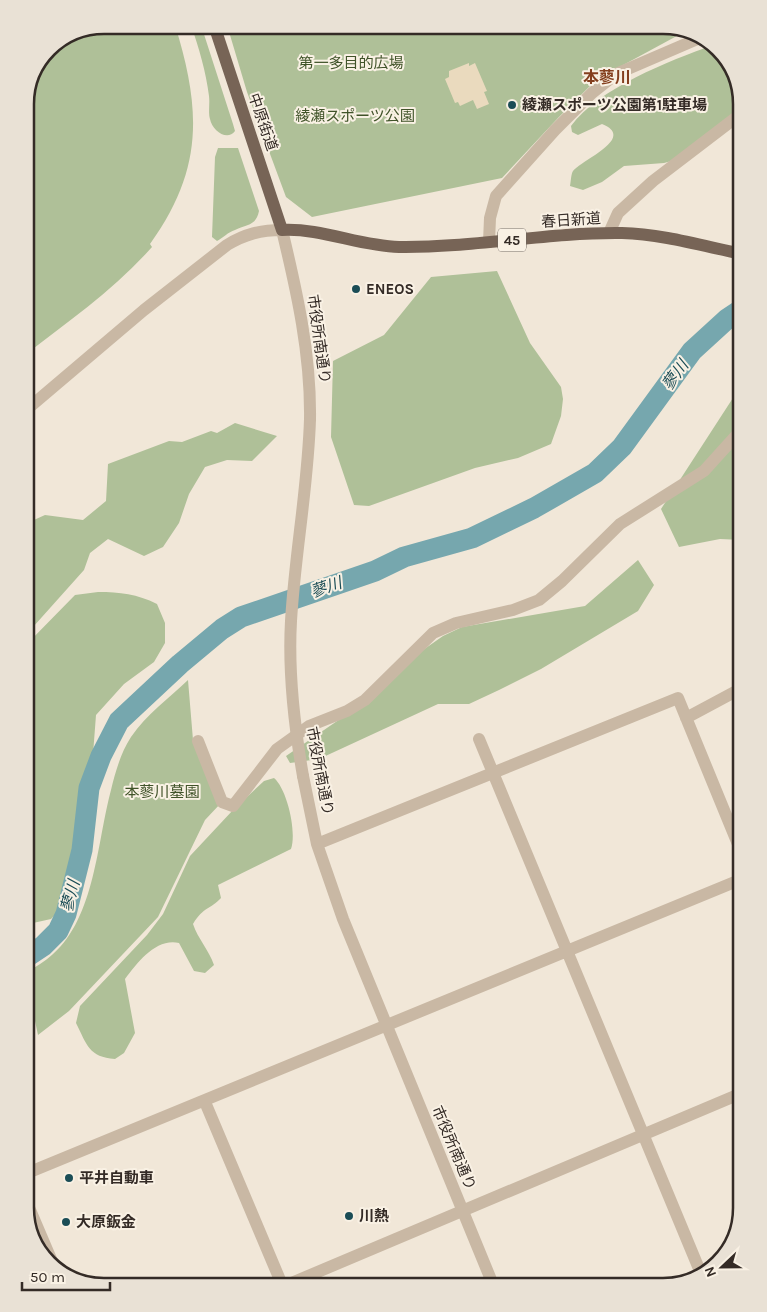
<svg xmlns="http://www.w3.org/2000/svg" width="767" height="1312" font-family="Karla,'Noto Sans JP',sans-serif">
<style>
.green{fill:#afc098}
.plaza{fill:#eadabe}
.lines{fill:none;stroke-linecap:round;stroke-linejoin:round}
.river{stroke:#76a7ae;stroke-width:21}
.minor{stroke:#c9b8a4;stroke-width:12}
.major{stroke:#776456;stroke-width:12}
.minor-bridge{stroke:#c9b8a4;stroke-width:12}
.poi-dot{fill:#1b4d56;stroke:#f9f1e4;stroke-width:2}
.labels{text-anchor:middle;dominant-baseline:central;stroke-width:4;stroke-linejoin:round;paint-order:stroke}
.shield{fill:#f9f1e4;stroke:#6f665f;stroke-width:1}
.shield-label{font-size:14px;font-weight:bold;fill:#342b26}
.park-label{font-size:15px;fill:#405329;stroke:#f9f1e4}
.poi-label{font-size:15px;font-weight:bold;fill:#342b26;stroke:#f9f1e4;text-anchor:start}
.street-label{font-size:15px;fill:#342b26;stroke:#f9f1e4}
.neighbourhood-label{font-size:16px;font-weight:bold;fill:#843f1e;stroke:#f9f1e4}
.water-label{font-size:16px;font-style:italic;fill:#1b4d56;stroke:#f9f1e4}
.rim{fill:none;stroke:#342b26;stroke-width:2.5}
</style>
<rect width="100%" height="100%" fill="#f1e7d8"/>
<!-- green -->
<path class="green" d="M 104,25 L 175,25 C 201,109 204,169 150,244 L 152,247 C 115,289 69,321 25,355 L 25,99 L 48,48 Z
M 191,25 L 201,25 L 233,124 L 235,131 C 227,142 212,130 210,119 C 208,112 210,104 209,96 C 206,72 199,48 191,25 Z
M 227,25 L 669,25 L 686,31 L 614,70 L 591,85 L 558,118 L 502,178 L 312,217 L 286,197 L 247,92 Z
M 713,45 L 734,69 L 742,104 L 742,119 L 690,156 L 664,163 L 624,166 L 602,182 L 583,190 L 570,186 C 571,181 571,174 573,171 C 581,160 637,138 602,124 L 578,135 L 572,132 L 571,126 C 599,88 669,61 713,45 Z
M 218,148 L 238,148 L 259,211 C 256,226 247,224 235,230 C 228,232 223,238 217,241 L 212,237 L 215,157 Z
M 497,271 L 530,343 L 561,387 L 563,399 L 561,416 L 551,444 L 518,458 L 475,468 L 369,506 L 354,505 L 331,437 L 333,361 L 384,335 L 431,277 Z
M 742,384 L 742,540 L 720,539 L 679,547 L 661,509 Z
M 235,423 L 277,436 L 252,461 L 227,460 L 205,467 L 189,494 L 179,523 L 163,547 L 144,556 L 108,539 L 90,553 L 84,570 L 25,636 L 25,524 L 45,515 L 83,520 L 106,501 L 108,464 L 169,441 L 182,442 L 211,431 L 217,433 Z
M 638,560 L 654,585 L 638,611 L 541,669 L 499,690 L 469,704 L 438,704 L 319,759 L 290,763 L 286,756 L 343,717 L 423,650 L 443,636 L 462,627 L 585,606 Z
M 98,592 C 120,592 137,594 157,604 L 165,623 L 165,643 L 154,662 L 124,684 L 96,715 L 90,794 L 76,871 L 65,904 L 51,919 L 33,923 L 25,918 L 25,646 L 75,595 Z
M 188,680 L 193,740 L 221,803 L 205,820 L 158,917 L 69,1011 L 38,1035 L 25,974 C 34,967 45,962 53,954 C 95,917 97,842 111,790 C 115,773 121,752 131,737 C 146,715 169,698 188,680 Z
M 274,778 C 287,789 297,832 291,849 L 218,885 L 221,898 C 210,910 204,906 193,924 C 198,939 209,950 214,965 L 205,973 L 194,971 L 179,943 C 156,938 138,962 125,979 L 135,1033 L 124,1053 L 115,1059 C 89,1057 87,1045 76,1023 L 80,1006 L 147,935 L 163,914 L 190,856 L 233,810 L 264,781 Z"/>
<!-- plaza -->
<path class="plaza" d="M 469,63 L 469,66 L 475,63 L 487,91 L 484,92 L 489,104 L 477,109 L 473,100 L 460,106 L 458,102 L 455,103 L 445,79 L 449,77 L 449,71 Z"/>
<g class="lines">
<!-- river -->
<path class="river" d="M 25,958 L 43,946 L 58,931 L 66,914 L 82,850 L 89,788 L 101,756 L 119,721 L 180,664 L 222,629 L 241,617 L 375,571 L 404,557 L 472,538 L 534,508 L 595,473 L 622,447 L 692,351 L 727,319 L 742,309"/>
<!-- minor -->
<path class="minor" d="M 609,233 L 618,213 L 653,181 L 742,113
M 489,242 L 490,218 L 496,196 L 555,130 L 592,93 L 616,74 L 702,37
M 25,411 L 144,310 L 227,245 C 245,234 261,230 282,230 C 297,292 311,355 310,419
M 686,718 L 742,688
M 479,739 L 702,1276
M 198,741 L 222,802 L 233,806 L 277,749 L 309,726 L 347,711 L 365,700 L 433,633 L 456,623 L 513,610 L 539,600 L 562,581 L 620,524 L 704,471 L 742,429
M 303,776 L 317,844 L 343,919 L 494,1287
M 317,844 L 678,698 L 742,854
M 205,1102 L 283,1287
M 25,1174 L 742,879
M 25,1198 L 54,1266
M 282,1287 L 742,1093"/>
<!-- major -->
<path class="major" d="M 214,25 L 282,230 C 322,228 359,246 399,247 C 473,248 548,232 622,233 C 662,234 703,246 742,254"/>
<!-- minor-bridge -->
<path class="minor-bridge" d="M 303,776 C 294,724 288,673 291,621 C 295,553 308,487 310,419"/>
</g>
<!-- markers -->
<g class="poi-dot">
<circle cx="512" cy="105" r="5"/>
<circle cx="356" cy="289" r="5"/>
<circle cx="69" cy="1178" r="5"/>
<circle cx="349" cy="1216" r="5"/>
<circle cx="66" cy="1222" r="5"/>
</g>
<g class="labels">
<!-- shield labels -->
<rect class="shield" x="498" y="228.5" width="28" height="23" rx="4"/>
<g class="shield-label">
<text x="512" y="240">45</text>
</g>
<!-- park labels -->
<g class="park-label">
<text x="351" y="63">第一多目的広場</text>
<text x="355" y="116">綾瀬スポーツ公園</text>
<text x="162" y="792">本蓼川墓園</text>
</g>
<!-- poi labels -->
<g class="poi-label">
<text x="522" y="105">綾瀬スポーツ公園第1駐車場</text>
<text x="366" y="289">ENEOS</text>
<text x="79" y="1178">平井自動車</text>
<text x="359" y="1216">川熱</text>
<text x="76" y="1222">大原鈑金</text>
</g>
<!-- street labels -->
<g class="street-label">
<text transform="translate(263 122) rotate(71)">中原街道</text>
<text transform="translate(571 220) rotate(-4)">春日新道</text>
<text transform="translate(319 339) rotate(82)">市役所南通り</text>
<text transform="translate(320 771) rotate(79)">市役所南通り</text>
<text transform="translate(454 1148) rotate(67)">市役所南通り</text>
</g>
<!-- neighbourhood labels -->
<g class="neighbourhood-label">
<text x="607" y="77">本蓼川</text>
</g>
<!-- water labels -->
<g class="water-label">
<text transform="translate(675 375) rotate(-54)">蓼川</text>
<text transform="translate(326 587) rotate(-19)">蓼川</text>
<text transform="translate(70 896) rotate(-75)">蓼川</text>
</g>
</g>
<!-- crop -->
<path d="M0 0H767V1312H0ZM104 34H663A70 70 0 0 1 733 104V1208A70 70 0 0 1 663 1278H104A70 70 0 0 1 34 1208V104A70 70 0 0 1 104 34Z" fill="#e9e1d5" fill-rule="evenodd"/>
<path class="rim" d="M104 34H663A70 70 0 0 1 733 104V1208A70 70 0 0 1 663 1278H104A70 70 0 0 1 34 1208V104A70 70 0 0 1 104 34Z"/>
<!-- north arrow -->
<g transform="translate(722 1267) rotate(248)" stroke="#f9f1e4" stroke-width="4" paint-order="stroke">
<path d="M0-4L9 19L0 12L-9 19Z" fill="#342b26"/>
<text y="-8" font-size="14" font-weight="bold" text-anchor="middle" fill="#342b26">N</text>
</g>
<!-- scale -->
<path d="M22 1282v8h88v-8" fill="none" stroke="#342b26" stroke-width="2.5"/>
<text x="30" y="1282" font-size="15" fill="#342b26" stroke="#f9f1e4" stroke-width="4" paint-order="stroke">50 m</text>
</svg>
